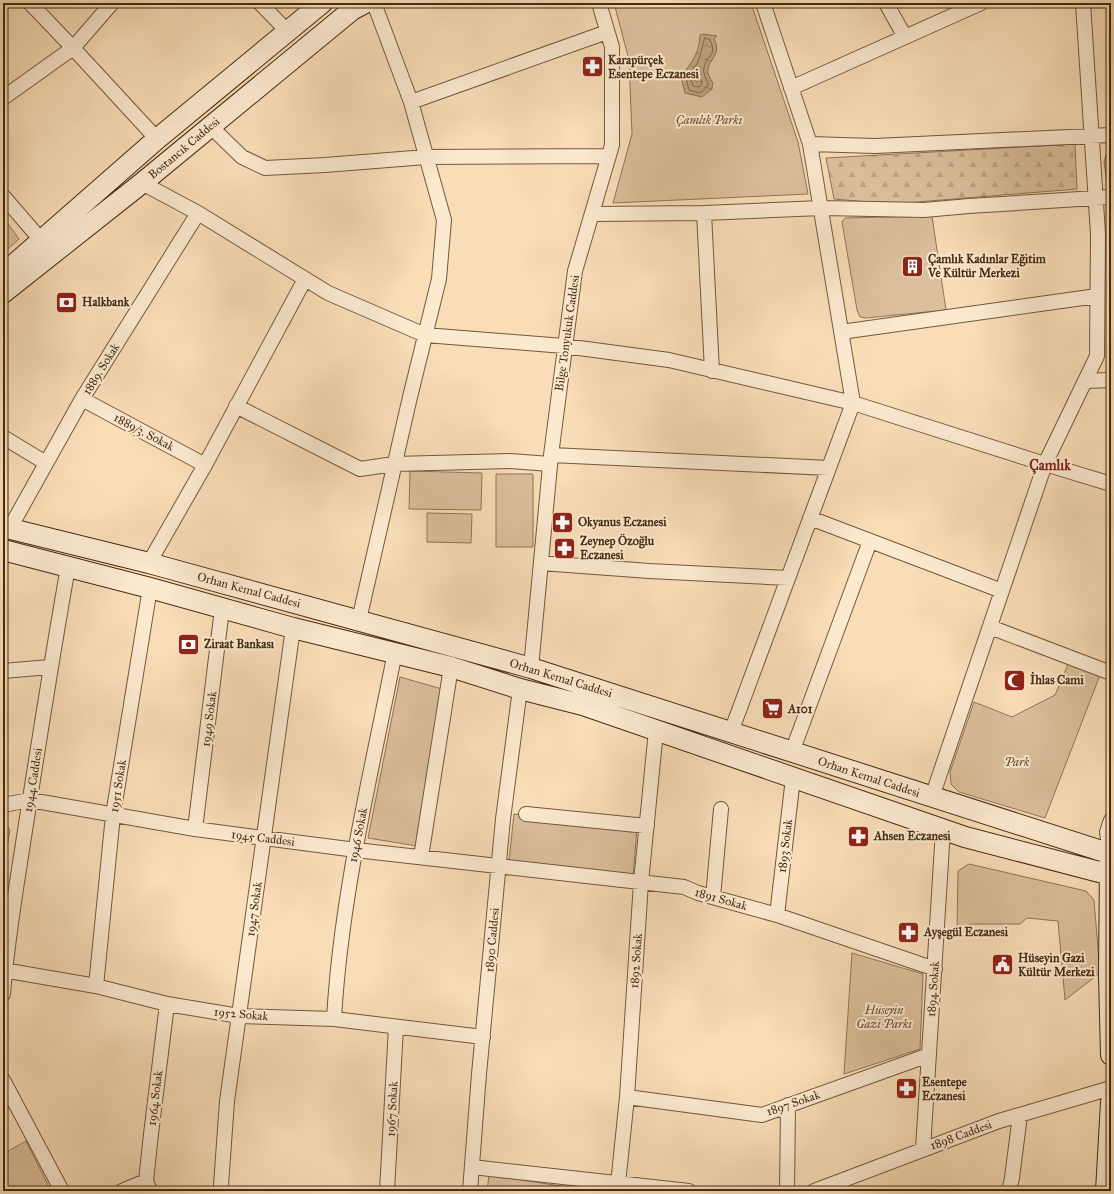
<svg xmlns="http://www.w3.org/2000/svg" width="1114" height="1194" font-family="'IM FELL Great Primer',serif">
<style>
.green{fill:#dbbf9b;stroke:#917556}
.forest{fill:url(#forest-firs);stroke:#917556}
.water{fill:url(#water-ripples);stroke:#8d7152}
.lines{fill:none;stroke-linecap:round;stroke-linejoin:round}
.shore{stroke:#826647;stroke-width:1}
.street-casing{stroke:#74583a;stroke-width:16}
.secondary-casing{stroke:#472b10;stroke-width:22}
.street{stroke:#fbe9d0;stroke-width:14}
.secondary{stroke:#fbe9d0;stroke-width:20}
.labels{text-anchor:middle;dominant-baseline:central;stroke-width:4;stroke-linejoin:round;paint-order:stroke}
.poi-label{font-size:12px;font-weight:bold;fill:#472b10;stroke:#fbe9d0;text-anchor:start}
.park-label{font-size:12px;font-style:italic;fill:#65492c;stroke:#fbe9d0}
.street-label{font-size:12px;fill:#472b10;stroke:#fbe9d0}
.quarter-label{font-size:14px;font-weight:bold;fill:#7a1f14;stroke:#fbe9d0}
</style>
<defs>
<pattern id="forest-firs" width="22" height="20" patternUnits="userSpaceOnUse"><rect width="22" height="20" fill="#dbbf9b"/><path d="M5 1l3.5 6h-7zM16 11l3.5 6h-7z" fill="#bda484"/></pattern>
<pattern id="water-ripples" width="26" height="14" patternUnits="userSpaceOnUse"><rect width="26" height="14" fill="#bca07e"/><path d="M2 4q2-2 4 0t4 0M15 11q2-2 4 0t4 0" fill="none" stroke="#9b8366"/></pattern>
</defs>
<rect width="100%" height="100%" fill="#f9ddb7"/>
<filter id="stains"><feTurbulence type="fractalNoise" baseFrequency=".005" numOctaves="4"/><feColorMatrix values="0 0 0 0 .2 0 0 0 0 .09 0 0 0 0 .02 0 0 0 .5 -.17"/></filter>
<radialGradient id="worn" r=".72"><stop offset=".6" stop-color="#630" stop-opacity="0"/><stop offset="1" stop-color="#630" stop-opacity=".3"/></radialGradient>
<!-- green -->
<path class="green" d="M 614,3 L 751,3 L 798,142 L 808,194 L 613,203 L 632,134 L 629,60 Z
M 932,216 L 946,310 L 866,318 L 860,317 L 857,310 L 842,222 L 845,218 Z
M 3,217 L 19,239 L 3,253 Z
M 410,471 L 482,473 L 481,510 L 409,509 Z
M 496,474 L 533,474 L 533,547 L 496,547 Z
M 427,513 L 472,514 L 471,543 L 427,542 Z
M 1069,662 L 1100,675 L 1045,818 L 959,792 L 951,784 L 950,772 L 974,702 L 1012,717 L 1055,695 Z
M 400,677 L 442,689 L 417,846 L 368,838 Z
M 514,814 L 637,828 L 633,877 L 509,861 Z
M 3,819 L 10,830 L 3,870 Z
M 969,864 L 1086,891 L 1094,900 L 1100,973 L 1065,1000 L 1058,921 L 1027,918 L 1020,924 L 972,924 L 957,930 L 958,871 Z
M 852,953 L 923,974 L 920,1049 L 844,1074 Z
M 26,1141 L 51,1191 L 3,1191 L 3,1154 Z
M 489,1175 L 593,1191 L 487,1191 Z"/>
<!-- forest -->
<path class="forest" d="M 1075,144 L 1077,189 L 892,204 L 834,199 L 826,158 Z
M 1108,147 L 1111,147 L 1111,187 L 1107,185 L 1104,162 Z"/>
<!-- water -->
<path class="water" d="M 703,34 L 717,36 L 714,39 C 725,60 697,61 713,83 L 712,89 L 702,97 L 685,93 L 681,77 C 692,61 699,55 700,35 Z"/>
<g class="lines">
<!-- shore -->
<path class="shore" d="M 705,38 L 710,40 C 718,57 706,54 704,68 C 702,76 709,80 708,86 L 700,93 L 689,90 L 686,78 L 697,64 L 700,56 L 704,40 Z
M 696,73 L 699,73 L 702,84 L 699,87 L 693,86 L 691,80 Z"/>
<defs>
<path id="street" d="M 30,3 L 73,48 L 157,139
M 260,3 L 287,31
M 886,3 L 905,37
M 791,88 L 981,3
M 3,98 L 73,48 L 112,3
M 411,102 L 607,32
M 210,126 L 242,157 L 265,168 L 325,165 L 426,157 L 609,156
M 810,144 L 875,146 L 1111,135
M 142,183 L 198,213 L 328,293 L 425,335 L 564,346 L 669,360 L 853,403 L 1045,464 L 1111,484
M 3,196 L 35,233
M 704,213 L 712,371
M 592,214 L 704,213 L 821,208 L 924,210 L 969,206 L 1111,197
M 841,332 L 1097,296
M 1085,381 L 1111,380
M 82,399 L 205,465
M 236,406 L 360,469 L 394,464 L 510,461 L 550,464
M 3,437 L 46,463
M 551,455 L 829,468
M 810,518 L 1002,591
M 10,528 L 82,399 L 198,213
M 149,563 L 205,465 L 305,279
M 541,563 L 649,571 L 788,578
M 359,620 L 410,397 L 439,279 L 444,220 L 411,102 L 374,3
M 990,627 L 1111,673
M 531,668 L 551,455 L 575,271 L 612,145 L 612,47 L 599,3
M 3,671 L 50,667
M 731,732 L 853,403 L 810,144 L 763,3
M 792,752 L 870,541
M 932,797 L 1045,464 L 1097,356 L 1098,234 L 1083,3
M 3,805 L 30,800 L 195,829 L 356,850 L 684,887 L 698,893 L 777,915 L 935,969
M 526,814 L 647,826
M 195,829 L 222,609
M 1110,853 L 1107,832 L 1111,820
M 421,857 L 451,667
M 713,897 L 721,809
M 777,915 L 793,778
M 3,970 L 96,986 L 167,1004 L 239,1016 L 334,1019 L 483,1037
M 96,986 L 113,815 L 150,588
M 3,994 C 7,941 16,889 24,837 C 38,747 52,657 68,567
M 334,1019 C 341,895 371,774 395,652
M 3,1080 L 62,1191
M 627,1097 L 762,1115 L 929,1055
M 923,1149 L 943,830
M 472,1167 L 689,1191
M 122,1191 L 146,1181
M 150,1191 L 146,1181 L 151,1134 L 167,1004
M 223,1191 L 221,1185 L 227,1101 L 293,628
M 387,1191 L 396,1027
M 470,1191 L 479,1074 L 503,819 L 520,689
M 615,1191 L 618,1184 L 627,1097 L 641,882 L 656,731
M 787,1191 L 788,1105
M 814,1191 L 999,1121 L 1111,1088
M 1009,1191 L 1012,1178 L 1020,1115"/>
<path id="secondary" d="M 3,274 L 157,139 L 322,3
M 3,293 L 142,183 L 352,10 L 365,3
M 3,527 L 149,563 L 531,668 L 1111,854
M 3,550 L 150,588 L 293,628 L 451,667 L 520,689 L 583,705 L 965,837 L 1111,875
M 1110,861 L 1109,975 L 1111,1055
M 1106,1191 L 1111,1102"/>
</defs>
<!-- street casing -->
<use href="#street" class="street-casing"/>
<!-- secondary casing -->
<use href="#secondary" class="secondary-casing"/>
<!-- street -->
<use href="#street" class="street"/>
<!-- secondary -->
<use href="#secondary" class="secondary"/>
</g>
<!-- icons -->
<defs>
<symbol id="pharmacy-square" viewBox="-11 -11 22 22"><rect x="-9" y="-9" width="18" height="18" rx="4" fill="#8f2418" stroke="#fbe9d0"/><path d="M-2-6h4v4h4v4h-4v4h-4v-4h-4v-4h4Z" fill="#fff"/></symbol>
<symbol id="building-square" viewBox="-11 -11 22 22"><rect x="-9" y="-9" width="18" height="18" rx="4" fill="#8f2418" stroke="#fbe9d0"/><path d="M-4-6H4V6H1V3H-1V6H-4ZM-2.5-4.3h1.7v1.8h-1.7ZM.8-4.3h1.7v1.8H.8ZM-2.5-1h1.7V.8h-1.7ZM.8-1h1.7V.8H.8Z" fill="#fff"/></symbol>
<symbol id="bank-square" viewBox="-11 -11 22 22"><rect x="-9" y="-9" width="18" height="18" rx="4" fill="#8f2418" stroke="#fbe9d0"/><path d="M-6-4H6V4H-6ZM0-2.3a2.3 2.3 0 1 0 0 4.6a2.3 2.3 0 1 0 0-4.6Z" fill="#fff"/></symbol>
<symbol id="mosque-square" viewBox="-11 -11 22 22"><rect x="-9" y="-9" width="18" height="18" rx="4" fill="#8f2418" stroke="#fbe9d0"/><path d="M3.5-4.9A6 6 0 1 0 3.5 4.9A5 5 0 1 1 3.5-4.9Z" fill="#fff"/></symbol>
<symbol id="supermarket-square" viewBox="-11 -11 22 22"><rect x="-9" y="-9" width="18" height="18" rx="4" fill="#8f2418" stroke="#fbe9d0"/><path d="M-6-5.5h2.5l.6 2H6L4.5 2H-2.5L-4.4-4H-6ZM-1.5 3.2a1.3 1.3 0 1 0 .1 0ZM3 3.2a1.3 1.3 0 1 0 .1 0Z" fill="#fff"/></symbol>
<symbol id="civic-square" viewBox="-11 -11 22 22"><rect x="-9" y="-9" width="18" height="18" rx="4" fill="#8f2418" stroke="#fbe9d0"/><path d="M-.6-6.5H3V-4.5H.6V-3L4-1V1h2V6H-6V1h2V-1L-.6-3ZM-1.2 2.5V6h2.4V2.5Z" fill="#fff"/></symbol>
</defs>
<g fill-rule="evenodd">
<use href="#pharmacy-square" x="580" y="54" width="25" height="25"/>
<use href="#building-square" x="900" y="254" width="25" height="25"/>
<use href="#bank-square" x="54" y="290" width="25" height="25"/>
<use href="#pharmacy-square" x="550" y="510" width="25" height="25"/>
<use href="#pharmacy-square" x="552" y="536" width="25" height="25"/>
<use href="#bank-square" x="176" y="632" width="25" height="25"/>
<use href="#mosque-square" x="1002" y="668" width="25" height="25"/>
<use href="#supermarket-square" x="760" y="696" width="25" height="25"/>
<use href="#pharmacy-square" x="846" y="824" width="25" height="25"/>
<use href="#pharmacy-square" x="896" y="920" width="25" height="25"/>
<use href="#civic-square" x="990" y="952" width="25" height="25"/>
<use href="#pharmacy-square" x="894" y="1076" width="25" height="25"/>
</g>
<g class="labels">
<!-- poi labels -->
<g class="poi-label">
<text x="608" y="60">Karapürçek<tspan x="608" dy="14">Esentepe Eczanesi</tspan></text>
<text x="928" y="259">Çamlık Kadınlar Eğitim<tspan x="928" dy="14">Ve Kültür Merkezi</tspan></text>
<text x="82" y="302">Halkbank</text>
<text x="578" y="522">Okyanus Eczanesi</text>
<text x="580" y="541">Zeynep Özoğlu<tspan x="580" dy="14">Eczanesi</tspan></text>
<text x="204" y="644">Ziraat Bankası</text>
<text x="1030" y="680">İhlas Cami</text>
<text x="788" y="709">A101</text>
<text x="874" y="836">Ahsen Eczanesi</text>
<text x="924" y="932">Ayşegül Eczanesi</text>
<text x="1018" y="958">Hüseyin Gazi<tspan x="1018" dy="14">Kültür Merkezi</tspan></text>
<text x="922" y="1082">Esentepe<tspan x="922" dy="14">Eczanesi</tspan></text>
</g>
<!-- park labels -->
<g class="park-label">
<text x="709" y="120">Çamlık Parkı</text>
<text x="1017" y="762">Park</text>
<text x="884" y="1010">Hüseyin<tspan x="884" dy="14">Gazi Parkı</tspan></text>
</g>
<!-- street labels -->
<g class="street-label">
<text transform="translate(184 148) rotate(-40)">Bostancık Caddesi</text>
<text transform="translate(567 333) rotate(-82)">Bilge Tonyukuk Caddesi</text>
<text transform="translate(101 369) rotate(-58)">1889. Sokak</text>
<text transform="translate(144 432) rotate(28)">1889/3. Sokak</text>
<text transform="translate(249 590) rotate(15)">Orhan Kemal Caddesi</text>
<text transform="translate(561 678) rotate(17)">Orhan Kemal Caddesi</text>
<text transform="translate(209 719) rotate(-83)">1949 Sokak</text>
<text transform="translate(869 777) rotate(18)">Orhan Kemal Caddesi</text>
<text transform="translate(33 780) rotate(-81)">1944 Caddesi</text>
<text transform="translate(118 786) rotate(-81)">1951 Sokak</text>
<text transform="translate(358 835) rotate(-79)">1946 Sokak</text>
<text transform="translate(263 838) rotate(7)">1945 Caddesi</text>
<text transform="translate(785 846) rotate(-83)">1893 Sokak</text>
<text transform="translate(721 899) rotate(16)">1891 Sokak</text>
<text transform="translate(254 909) rotate(-82)">1947 Sokak</text>
<text transform="translate(492 940) rotate(-85)">1890 Caddesi</text>
<text transform="translate(636 961) rotate(-86)">1892 Sokak</text>
<text transform="translate(933 989) rotate(-86)">1894 Sokak</text>
<text transform="translate(241 1014) rotate(5)">1952 Sokak</text>
<text transform="translate(155 1098) rotate(-83)">1964 Sokak</text>
<text transform="translate(793 1103) rotate(-19)">1897 Sokak</text>
<text transform="translate(392 1109) rotate(-87)">1967 Sokak</text>
<text transform="translate(961 1135) rotate(-20)">1898 Caddesi</text>
</g>
<!-- quarter labels -->
<g class="quarter-label">
<text x="1050" y="465">Çamlık</text>
</g>
</g>
<!-- margin -->
<rect width="1114" height="1194" fill="none" stroke="#f9ddb7" stroke-width="16"/>
<rect x="4" y="4" width="1106" height="1186" fill="none" stroke="#472b10" stroke-width="2"/>
<rect x="8" y="8" width="1098" height="1178" fill="none" stroke="#472b10"/>
<rect width="100%" height="100%" filter="url(#stains)"/>
<rect width="100%" height="100%" fill="url(#worn)"/>
</svg>
